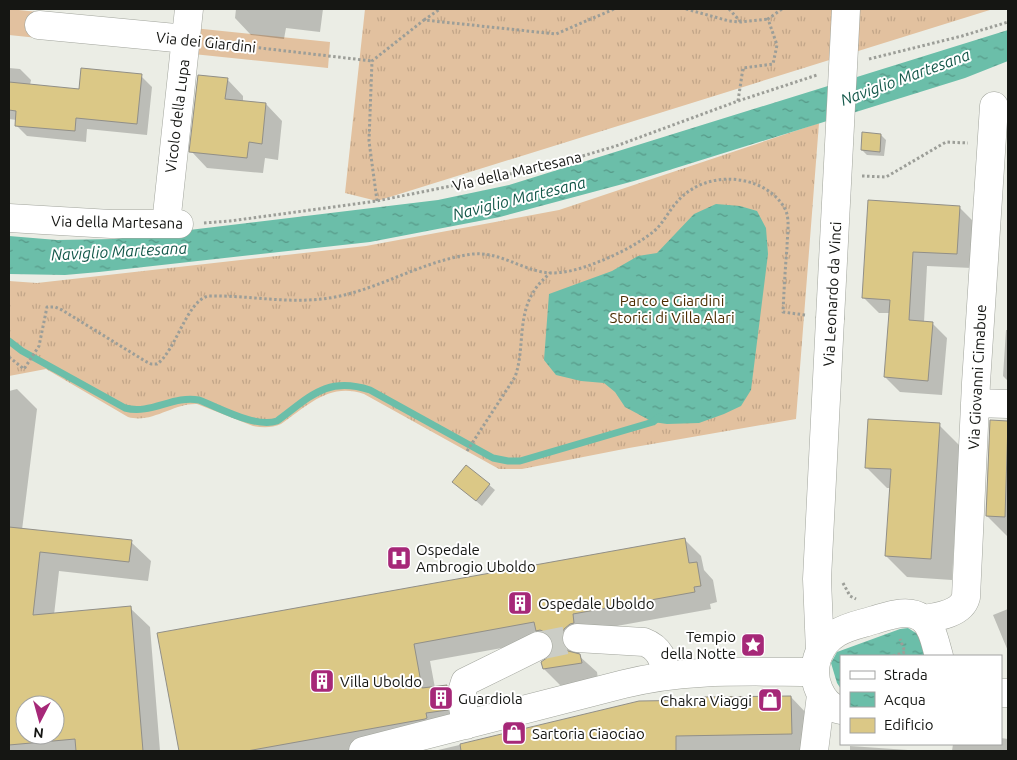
<svg xmlns="http://www.w3.org/2000/svg" width="1017" height="760" font-family="Ubuntu,sans-serif">
<style>
.grass{fill:url(#grass-tufts)}
.garden{fill:#e2c19f}
.water{fill:url(#water-ripples)}
.shadow{fill:#0003;fill-rule:evenodd}
.lines{fill:none;stroke-linecap:round;stroke-linejoin:round}
.stream{stroke:#6bbea9;stroke-width:7}
.building{fill:#dbc886;stroke:#918f88;fill-rule:evenodd}
.minor-tunnel{stroke:#cbcdc6;stroke-width:28;stroke-dasharray:28 14;stroke-linecap:butt}
.minor-casing{stroke:#a1a49c;stroke-width:29}
.path{stroke:#9c9e98;stroke-width:3;stroke-dasharray:2.5 2.5;stroke-linecap:butt}
.minor{stroke:#fff;stroke-width:28}
.minor-bridge-casing{stroke:#a1a49c;stroke-width:29;stroke-linecap:butt}
.minor-bridge{stroke:#fff;stroke-width:28}
.labels{text-anchor:middle;dominant-baseline:central;stroke-width:4;stroke-linejoin:round;paint-order:stroke}
.street-label{font-size:15px;fill:#151613;stroke:#fff}
.park-label{font-size:15px;fill:#4d2d02;stroke:#fff}
.poi-label{font-size:15px;fill:#151613;stroke:#fff;text-anchor:start}
.water-label{font-size:16px;font-style:italic;fill:#15594b;stroke:#fff}
</style>
<defs>
<pattern id="grass-tufts" width="24" height="20" patternUnits="userSpaceOnUse" patternTransform="scale(1.25)"><rect width="24" height="20" fill="#e2c19f"/><path d="M3 7l-1-3M5 7V3M7 7l1-3M15 17l-1-3M17 17v-4M19 17l1-3" fill="none" stroke="#c1a588"/></pattern>
<pattern id="water-ripples" width="26" height="14" patternUnits="userSpaceOnUse" patternTransform="scale(1.25)"><rect width="26" height="14" fill="#6bbea9"/><path d="M2 4q2-2 4 0t4 0M15 11q2-2 4 0t4 0" fill="none" stroke="#579988"/></pattern>
</defs>
<rect width="100%" height="100%" fill="#ebede5"/>
<!-- grass -->
<path class="grass" d="M 365,9 L 993,9 L 377,201 L 345,193 Z
M 819,123 L 796,419 L 629,448 L 522,469 L 499,469 L 364,394 C 330,382 308,405 281,424 C 272,428 263,428 253,426 L 197,404 C 173,403 152,424 128,417 L 46,369 L 9,376 L 9,281 L 37,283 L 366,246 L 559,210 Z"/>
<!-- garden -->
<path class="garden" d="M 9,9 L 330,42 L 328,68 L 9,35 Z"/>
<!-- water -->
<path class="water" d="M 1008,30 L 1008,61 L 965,78 L 634,181 L 500,217 L 370,242 L 99,272 L 65,275 L 9,274 L 9,236 L 57,240 L 114,239 L 438,200 L 509,185 Z
M 716,204 L 740,206 L 757,211 L 766,228 L 768,254 L 751,390 L 741,406 L 724,414 L 699,423 L 667,424 L 653,422 L 625,407 L 615,392 L 604,383 L 581,381 L 556,375 L 544,360 L 549,294 L 612,271 L 638,256 L 657,253 L 694,214 Z
M 908,628 L 919,635 L 927,656 L 841,656 L 841,689 L 837,683 L 831,663 L 837,652 L 900,629 Z"/>
<!-- shadow -->
<path class="shadow" d="M 236,9 L 323,9 L 320,32 L 286,28 L 284,39 L 251,35 L 235,18 Z
M 9,68 L 20,69 L 31,80 L 30,85 L 80,90 L 141,76 L 152,87 L 147,135 L 87,129 L 86,142 L 27,136 L 16,125 L 17,120 L 9,119 Z
M 227,79 L 243,96 L 243,102 L 266,104 L 282,121 L 278,160 L 265,158 L 263,173 L 207,168 L 191,151 Z
M 881,135 L 886,140 L 884,156 L 867,155 L 862,150 Z
M 959,207 L 974,222 L 972,268 L 927,266 L 924,322 L 932,323 L 947,338 L 942,395 L 900,392 L 885,377 L 890,313 L 879,313 L 864,298 Z
M 1006,330 L 1008,330 L 1008,381 L 1003,376 Z
M 17,389 L 37,409 L 22,530 L 131,542 L 151,561 L 148,581 L 59,571 L 53,624 L 9,619 L 9,391 Z
M 991,421 L 1008,422 L 1008,537 L 987,516 Z
M 939,425 L 960,446 L 952,580 L 907,577 L 886,556 L 891,488 L 887,488 L 866,467 Z
M 467,466 L 495,490 L 482,506 L 459,487 Z
M 684,539 L 701,556 L 704,570 L 713,580 L 717,602 L 710,604 L 711,609 L 589,631 L 578,655 L 597,672 L 598,679 L 561,686 L 544,669 L 554,648 L 546,640 L 430,661 L 435,688 L 446,686 L 463,703 L 462,715 L 355,751 L 180,751 L 159,634 Z
M 130,608 L 150,627 L 160,751 L 9,751 L 9,635 L 112,627 ZM 25,705 L 55,705 L 55,735 L 25,735 Z
M 1008,609 L 1008,651 L 993,615 Z
M 791,697 L 808,715 L 809,751 L 434,751 L 640,702 Z
M 1001,738 L 1008,739 L 1008,751 L 952,751 L 953,744 L 1001,744 Z
M 850,746 L 908,750 L 910,751 L 850,751 Z"/>
<g class="lines">
<!-- stream -->
<path class="stream" d="M 9,341 L 22,351 L 125,408 C 151,415 173,395 199,400 C 220,408 255,428 277,421 C 310,397 326,376 370,390 L 493,458 L 508,461 L 520,461 L 653,422 L 659,417"/>
</g>
<!-- building -->
<path class="building" d="M 81,68 L 142,74 L 137,124 L 76,118 L 75,131 L 15,126 L 16,111 L 9,110 L 9,82 L 79,89 Z
M 198,75 L 228,78 L 225,99 L 266,103 L 262,144 L 249,142 L 247,158 L 189,152 Z
M 862,132 L 881,134 L 880,152 L 861,150 Z
M 868,200 L 960,206 L 957,254 L 913,252 L 909,320 L 933,322 L 928,381 L 884,377 L 890,300 L 862,298 Z
M 868,419 L 940,423 L 931,559 L 885,556 L 891,469 L 865,468 Z
M 990,420 L 1008,421 L 1005,517 L 986,516 Z
M 466,465 L 490,484 L 476,501 L 452,482 Z
M 9,527 L 132,540 L 129,562 L 40,552 L 33,615 L 131,606 L 143,751 L 76,751 L 75,739 L 9,745 ZM 25,705 L 55,705 L 55,735 L 25,735 Z
M 685,538 L 689,563 L 697,562 L 701,586 L 694,587 L 695,592 L 573,614 L 574,623 L 570,624 L 564,629 L 561,638 L 563,645 L 568,651 L 580,654 L 582,663 L 543,669 L 541,662 L 551,655 L 554,647 L 552,640 L 547,633 L 540,630 L 536,631 L 534,622 L 414,644 L 422,688 L 447,685 L 446,697 L 448,710 L 426,713 L 427,718 L 425,719 L 247,751 L 179,751 L 157,633 Z
M 791,696 L 792,734 L 676,736 L 676,751 L 461,751 L 460,744 L 639,701 L 702,700 L 702,697 Z"/>
<g class="lines">
<!-- minor-tunnel -->
<path class="minor-tunnel" d="M 538,646 L 577,638"/>
<defs>
<path id="minor" d="M 39,25 L 186,39
M 9,218 L 111,224 L 179,224
M 166,224 L 189,9
M 975,403 L 1008,404
M 923,619 C 939,617 962,613 966,597 L 976,383 L 994,106
M 577,638 L 644,642 C 660,648 663,659 667,675
M 820,652 L 817,579 L 830,319
M 1001,693 L 1008,693
M 841,710 C 830,708 823,699 819,690 C 810,670 817,645 837,633 C 848,626 861,624 874,620 C 888,616 908,608 922,618 C 933,627 935,643 939,656
M 466,725 L 461,695 L 465,682 L 538,646
M 363,751 L 624,684 C 687,668 751,672 815,672
M 814,751 L 821,695"/>
</defs>
<!-- minor casing -->
<use href="#minor" class="minor-casing"/>
<!-- path -->
<path class="path" d="M 686,9 L 729,21 L 741,22 L 768,19
M 729,9 L 740,21
M 424,20 L 440,9
M 209,42 L 372,61
M 869,59 L 962,36 L 1008,22
M 738,101 L 743,68 L 773,64 L 777,45 L 768,19 L 782,9
M 862,176 L 886,177 L 946,142 L 968,143
M 377,201 L 369,141 L 372,61 L 424,20 L 556,34 L 614,9
M 204,223 L 230,221 L 377,201 L 549,166 L 616,146 L 738,101 L 817,75
M 9,357 L 24,369 L 39,346 L 47,307 L 55,307 L 62,310 L 145,361 L 151,364 L 157,364 C 176,351 186,302 208,296 C 253,295 295,306 340,296 C 385,286 426,260 473,254 C 498,252 518,267 542,272 C 559,275 577,270 593,264 C 614,256 635,246 653,232 C 663,224 668,212 676,203 C 694,181 725,174 752,183 C 765,187 780,197 786,211 C 790,222 787,236 787,248 C 785,270 784,291 783,312 L 805,315
M 467,451 L 515,377 C 525,349 517,317 534,291 C 538,284 544,279 550,273
M 843,583 L 850,596 L 856,599
M 893,656 L 905,652 L 900,639"/>
<!-- minor -->
<use href="#minor" class="minor"/>
<defs>
<path id="minor-bridge" d="M 830,319 L 846,9"/>
</defs>
<!-- minor-bridge casing -->
<use href="#minor-bridge" class="minor-bridge-casing"/>
<!-- minor-bridge -->
<use href="#minor-bridge" class="minor-bridge"/>
</g>
<!-- icons -->
<defs>
<symbol id="hospital-square" viewBox="-11 -11 22 22"><rect x="-9" y="-9" width="18" height="18" rx="4" fill="#a62878" stroke="#fff"/><path d="M-5-5h3v3.5h4V-5h3V5h-3V1.5h-4V5h-3Z" fill="#fff"/></symbol>
<symbol id="building-square" viewBox="-11 -11 22 22"><rect x="-9" y="-9" width="18" height="18" rx="4" fill="#a62878" stroke="#fff"/><path d="M-4-6H4V6H1V3H-1V6H-4ZM-2.5-4.3h1.7v1.8h-1.7ZM.8-4.3h1.7v1.8H.8ZM-2.5-1h1.7V.8h-1.7ZM.8-1h1.7V.8H.8Z" fill="#fff"/></symbol>
<symbol id="sight-square" viewBox="-11 -11 22 22"><rect x="-9" y="-9" width="18" height="18" rx="4" fill="#a62878" stroke="#fff"/><path d="M0-6L1.8-2.2L6-1.7L2.9 1.2L3.7 5.4L0 3.3L-3.7 5.4L-2.9 1.2L-6-1.7L-1.8-2.2Z" fill="#fff"/></symbol>
<symbol id="shop-square" viewBox="-11 -11 22 22"><rect x="-9" y="-9" width="18" height="18" rx="4" fill="#a62878" stroke="#fff"/><path d="M-5-2.5h2.3a2.7 3.5 0 0 1 5.4 0H5L5.5 6h-11ZM-1.5-2.5h3a1.5 2.3 0 0 0-3 0Z" fill="#fff"/></symbol>
</defs>
<g fill-rule="evenodd">
<use href="#hospital-square" x="385" y="544" width="28" height="28"/>
<use href="#building-square" x="506" y="589" width="28" height="28"/>
<use href="#sight-square" x="739" y="631" width="28" height="28"/>
<use href="#building-square" x="308" y="667" width="28" height="28"/>
<use href="#building-square" x="427" y="684" width="28" height="28"/>
<use href="#shop-square" x="756" y="686" width="28" height="28"/>
<use href="#shop-square" x="500" y="719" width="28" height="28"/>
</g>
<g class="labels">
<!-- street labels -->
<g class="street-label">
<text transform="translate(206 42) rotate(6)">Via dei Giardini</text>
<text transform="translate(177 116) rotate(-83)">Vicolo della Lupa</text>
<text transform="translate(517 171) rotate(-13)">Via della Martesana</text>
<text transform="translate(117 222) rotate(1)">Via della Martesana</text>
<text transform="translate(832 294) rotate(-87)">Via Leonardo da Vinci</text>
<text transform="translate(977 377) rotate(-87)">Via Giovanni Cimabue</text>
</g>
<!-- park labels -->
<g class="park-label">
<text x="672" y="300">Parco e Giardini<tspan x="672" dy="17">Storici di Villa Alari</tspan></text>
</g>
<!-- poi labels -->
<g class="poi-label">
<text x="416" y="549">Ospedale<tspan x="416" dy="17">Ambrogio Uboldo</tspan></text>
<text x="538" y="603">Ospedale Uboldo</text>
<text x="736" y="636" text-anchor="end">Tempio<tspan x="736" dy="17">della Notte</tspan></text>
<text x="340" y="681">Villa Uboldo</text>
<text x="458" y="698">Guardiola</text>
<text x="752" y="700" text-anchor="end">Chakra Viaggi</text>
<text x="532" y="733">Sartoria Ciaociao</text>
</g>
<!-- water labels -->
<g class="water-label">
<text transform="translate(905 77) rotate(-20)">Naviglio Martesana</text>
<text transform="translate(519 198) rotate(-14)">Naviglio Martesana</text>
<text transform="translate(119 251) rotate(-3)">Naviglio Martesana</text>
</g>
</g>
<!-- border -->
<rect width="1017" height="760" fill="none" stroke="#151613" stroke-width="20"/>
<!-- legend -->
<rect x="840" y="655" width="162" height="90" fill="#ffffff" stroke="#a1a2a1"/>
<rect x="850" y="671" width="25" height="8" fill="#ffffff" stroke="#a1a2a1"/>
<text x="884" y="680" font-size="15" fill="#151613">Strada</text>
<rect x="850" y="692" width="25" height="15" fill="url(#water-ripples)" stroke="#a1a2a1"/>
<text x="884" y="705" font-size="15" fill="#151613">Acqua</text>
<rect x="850" y="718" width="25" height="15" fill="#dbc886" stroke="#a1a2a1"/>
<text x="884" y="730" font-size="15" fill="#151613">Edificio</text>
<!-- north arrow -->
<g transform="translate(40 720) rotate(186)"><circle r="24" fill="#ffffff" stroke="#a1a2a1"/>
<path d="M0-4L9 19L0 12L-9 19Z" fill="#a62878"/>
<text y="-8" font-size="14" font-weight="bold" text-anchor="middle" fill="#151613">N</text>
</g>
</svg>
